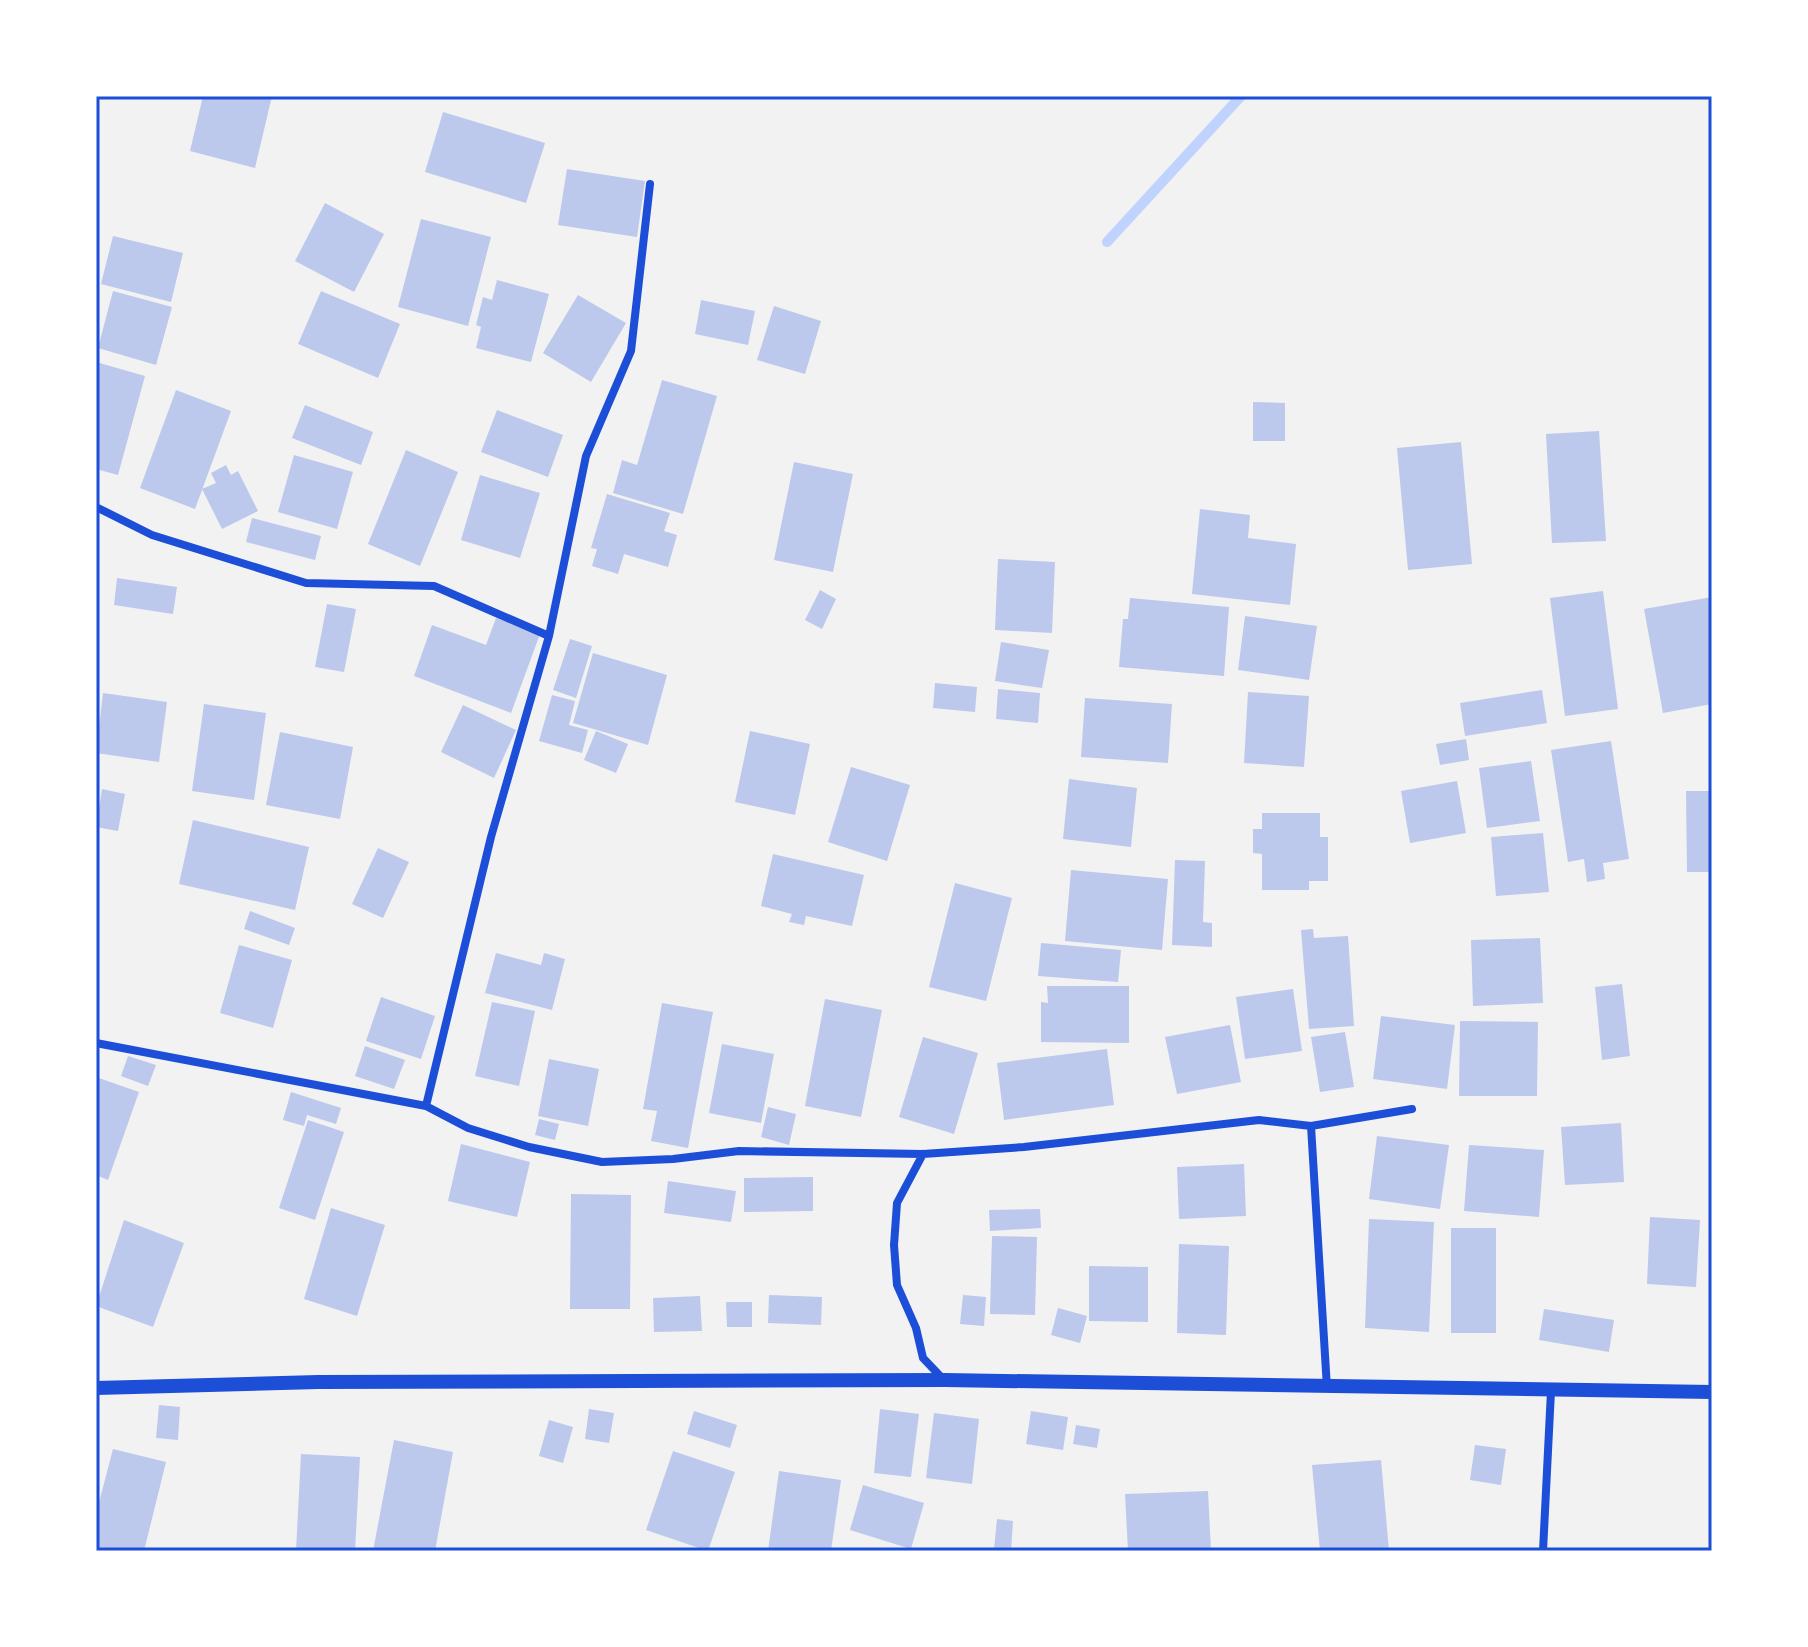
<svg xmlns="http://www.w3.org/2000/svg" width="1808" height="1647" font-family="Karla,sans-serif">
<style>
.lines{fill:none;stroke-linecap:round;stroke-linejoin:round}
.stream{stroke:#bfd3fe;stroke-width:10}
.building{fill:#bdc9ec}
.minor{stroke:#1d4ed8;stroke-width:8}
.tertiary{stroke:#1d4ed8;stroke-width:14}
.neatline{fill:none;stroke:#1d4ed8;stroke-width:3}
</style>
<rect width="100%" height="100%" fill="#f2f2f2"/>
<g class="lines">
<!-- stream -->
<path class="stream" d="M 1107,242 L 1241,96"/>
</g>
<!-- building -->
<path class="building" d="M 203,96 L 272,96 L 255,168 L 190,151 Z
M 443,112 L 545,143 L 526,203 L 425,172 Z
M 567,169 L 645,181 L 637,237 L 558,225 Z
M 325,203 L 384,234 L 354,292 L 295,261 Z
M 421,219 L 491,237 L 468,326 L 398,307 Z
M 113,236 L 183,253 L 171,302 L 101,284 Z
M 497,280 L 549,294 L 531,362 L 476,348 L 481,327 L 476,325 L 483,297 L 492,300 Z
M 113,291 L 172,307 L 156,365 L 98,348 Z
M 321,291 L 400,324 L 378,378 L 298,344 Z
M 578,295 L 626,323 L 591,382 L 543,353 Z
M 701,300 L 755,311 L 748,345 L 695,334 Z
M 774,306 L 821,321 L 805,374 L 757,360 Z
M 96,362 L 145,376 L 118,475 L 96,469 Z
M 662,380 L 717,396 L 683,514 L 613,493 L 622,460 L 637,465 Z
M 176,390 L 231,411 L 195,509 L 140,488 Z
M 1253,402 L 1285,403 L 1285,441 L 1253,441 Z
M 305,405 L 373,432 L 361,465 L 292,438 Z
M 497,410 L 563,435 L 548,477 L 481,452 Z
M 1599,431 L 1606,541 L 1552,543 L 1546,434 Z
M 1461,442 L 1472,564 L 1408,570 L 1397,448 Z
M 406,450 L 458,472 L 420,566 L 368,544 Z
M 294,455 L 353,472 L 337,529 L 278,512 Z
M 794,462 L 853,474 L 833,572 L 774,560 Z
M 226,465 L 231,475 L 238,471 L 258,511 L 222,529 L 202,489 L 216,483 L 211,473 Z
M 480,475 L 540,493 L 520,558 L 461,540 Z
M 607,494 L 670,513 L 664,531 L 677,535 L 668,567 L 624,554 L 618,574 L 592,566 L 597,549 L 591,548 Z
M 1200,509 L 1250,515 L 1248,538 L 1296,544 L 1290,605 L 1192,594 Z
M 252,518 L 321,536 L 315,560 L 246,542 Z
M 998,559 L 1055,562 L 1052,633 L 995,630 Z
M 117,578 L 177,587 L 173,614 L 114,605 Z
M 820,590 L 836,599 L 822,629 L 805,620 Z
M 1603,591 L 1618,709 L 1565,716 L 1550,598 Z
M 1712,597 L 1712,704 L 1663,713 L 1644,609 Z
M 1130,598 L 1229,607 L 1224,676 L 1119,667 L 1123,619 L 1128,619 Z
M 327,604 L 356,609 L 344,672 L 315,667 Z
M 1245,616 L 1317,626 L 1309,680 L 1238,670 Z
M 496,618 L 540,634 L 511,713 L 414,676 L 432,625 L 486,645 Z
M 570,639 L 592,646 L 576,698 L 553,690 Z
M 1001,642 L 1049,650 L 1042,688 L 995,681 Z
M 593,653 L 667,675 L 648,745 L 573,723 Z
M 935,683 L 977,687 L 975,712 L 933,708 Z
M 998,689 L 1040,693 L 1038,723 L 996,719 Z
M 1542,690 L 1547,723 L 1465,736 L 1460,703 Z
M 1248,692 L 1309,696 L 1304,767 L 1244,763 Z
M 103,693 L 167,702 L 159,762 L 96,753 Z
M 552,695 L 575,701 L 569,725 L 588,730 L 582,753 L 539,741 Z
M 1085,698 L 1172,704 L 1168,763 L 1081,757 Z
M 204,704 L 266,713 L 254,800 L 192,791 Z
M 463,705 L 516,730 L 494,778 L 441,752 Z
M 596,731 L 628,744 L 616,773 L 584,760 Z
M 750,731 L 810,744 L 795,815 L 735,802 Z
M 280,732 L 353,747 L 340,819 L 266,805 Z
M 1466,739 L 1469,760 L 1440,765 L 1436,744 Z
M 1611,741 L 1629,859 L 1603,863 L 1605,879 L 1587,882 L 1584,859 L 1568,862 L 1551,750 Z
M 1531,761 L 1540,821 L 1487,828 L 1479,768 Z
M 851,767 L 910,785 L 887,861 L 828,842 Z
M 1069,779 L 1137,788 L 1131,847 L 1063,839 Z
M 1457,781 L 1466,833 L 1410,843 L 1401,791 Z
M 102,789 L 125,794 L 118,831 L 96,827 Z
M 1686,791 L 1712,791 L 1712,872 L 1687,872 Z
M 1262,813 L 1320,813 L 1320,837 L 1328,837 L 1328,881 L 1309,881 L 1309,890 L 1262,890 L 1262,854 L 1253,853 L 1253,829 L 1262,829 Z
M 193,820 L 309,847 L 295,910 L 179,884 Z
M 1543,833 L 1549,892 L 1496,896 L 1491,837 Z
M 378,848 L 409,862 L 383,918 L 352,904 Z
M 773,854 L 864,875 L 852,926 L 806,916 L 804,925 L 789,922 L 792,914 L 761,906 Z
M 1175,860 L 1205,861 L 1203,922 L 1212,923 L 1212,947 L 1172,945 Z
M 1071,870 L 1168,879 L 1162,950 L 1065,941 Z
M 955,883 L 1012,898 L 986,1001 L 929,987 Z
M 250,911 L 295,928 L 289,945 L 244,929 Z
M 1313,929 L 1314,938 L 1348,936 L 1354,1026 L 1309,1029 L 1301,930 Z
M 1540,938 L 1543,1003 L 1473,1006 L 1471,940 Z
M 1041,943 L 1121,950 L 1118,982 L 1038,976 Z
M 239,945 L 292,960 L 273,1028 L 220,1013 Z
M 496,953 L 541,965 L 544,953 L 565,959 L 552,1010 L 485,993 Z
M 1622,984 L 1630,1056 L 1602,1060 L 1595,987 Z
M 1047,986 L 1129,986 L 1129,1043 L 1041,1042 L 1041,1002 L 1048,1003 Z
M 1293,989 L 1302,1051 L 1245,1059 L 1236,997 Z
M 381,997 L 435,1016 L 421,1059 L 366,1041 Z
M 825,999 L 882,1010 L 861,1117 L 805,1106 Z
M 492,1002 L 535,1011 L 519,1086 L 475,1076 Z
M 662,1003 L 713,1012 L 688,1148 L 651,1141 L 657,1111 L 643,1109 Z
M 1381,1016 L 1455,1025 L 1447,1089 L 1373,1079 Z
M 1460,1021 L 1538,1022 L 1537,1096 L 1459,1096 Z
M 1230,1025 L 1241,1082 L 1177,1094 L 1165,1037 Z
M 1345,1032 L 1354,1087 L 1320,1092 L 1311,1037 Z
M 923,1037 L 978,1053 L 954,1134 L 899,1117 Z
M 722,1044 L 774,1054 L 761,1123 L 709,1113 Z
M 365,1046 L 405,1060 L 394,1089 L 355,1076 Z
M 1107,1049 L 1114,1105 L 1004,1120 L 997,1063 Z
M 128,1056 L 156,1065 L 148,1086 L 121,1076 Z
M 549,1059 L 599,1069 L 588,1126 L 538,1116 Z
M 96,1077 L 139,1092 L 108,1180 L 96,1175 Z
M 291,1092 L 341,1108 L 336,1124 L 307,1115 L 304,1126 L 283,1120 Z
M 768,1107 L 796,1114 L 789,1145 L 761,1137 Z
M 539,1119 L 559,1124 L 555,1140 L 535,1135 Z
M 308,1120 L 344,1132 L 315,1220 L 279,1208 Z
M 1621,1123 L 1624,1182 L 1565,1185 L 1561,1127 Z
M 1377,1136 L 1449,1145 L 1440,1209 L 1369,1199 Z
M 461,1144 L 530,1162 L 517,1217 L 448,1201 Z
M 1469,1145 L 1544,1150 L 1539,1217 L 1464,1211 Z
M 1244,1164 L 1246,1216 L 1179,1219 L 1177,1167 Z
M 813,1177 L 813,1211 L 744,1212 L 744,1178 Z
M 668,1181 L 736,1191 L 731,1222 L 664,1213 Z
M 571,1194 L 631,1195 L 630,1309 L 570,1309 Z
M 331,1208 L 385,1225 L 357,1316 L 304,1299 Z
M 1040,1209 L 1041,1228 L 990,1231 L 989,1210 Z
M 1650,1217 L 1700,1220 L 1696,1287 L 1647,1284 Z
M 1369,1219 L 1434,1222 L 1429,1332 L 1365,1328 Z
M 124,1220 L 184,1243 L 153,1327 L 96,1306 Z
M 1451,1228 L 1496,1228 L 1496,1333 L 1451,1333 Z
M 992,1236 L 1037,1237 L 1035,1315 L 990,1314 Z
M 1179,1244 L 1229,1246 L 1226,1335 L 1177,1333 Z
M 1089,1266 L 1148,1267 L 1148,1322 L 1089,1321 Z
M 769,1295 L 822,1297 L 821,1325 L 768,1323 Z
M 963,1295 L 986,1297 L 984,1326 L 960,1324 Z
M 700,1296 L 702,1331 L 654,1332 L 653,1298 Z
M 726,1302 L 752,1302 L 752,1327 L 727,1327 Z
M 1058,1308 L 1087,1316 L 1080,1343 L 1051,1335 Z
M 1544,1309 L 1614,1320 L 1609,1352 L 1539,1340 Z
M 159,1405 L 180,1407 L 178,1440 L 156,1438 Z
M 589,1409 L 614,1413 L 609,1443 L 585,1439 Z
M 880,1409 L 919,1414 L 911,1477 L 874,1473 Z
M 694,1411 L 737,1425 L 730,1448 L 687,1434 Z
M 1031,1411 L 1068,1417 L 1063,1450 L 1026,1444 Z
M 934,1413 L 979,1419 L 972,1484 L 926,1478 Z
M 549,1420 L 573,1427 L 563,1463 L 539,1456 Z
M 1076,1425 L 1100,1429 L 1097,1448 L 1073,1444 Z
M 394,1440 L 453,1452 L 435,1551 L 373,1551 Z
M 1475,1445 L 1506,1449 L 1501,1485 L 1470,1480 Z
M 113,1449 L 166,1462 L 144,1551 L 96,1549 L 96,1514 Z
M 673,1451 L 735,1472 L 708,1551 L 646,1530 Z
M 301,1454 L 360,1457 L 355,1551 L 296,1551 Z
M 1381,1460 L 1389,1551 L 1320,1551 L 1312,1465 Z
M 779,1471 L 841,1480 L 831,1551 L 768,1551 Z
M 863,1485 L 924,1503 L 911,1549 L 850,1530 Z
M 1208,1491 L 1211,1551 L 1128,1551 L 1125,1494 Z
M 997,1519 L 1013,1521 L 1011,1551 L 994,1549 Z"/>
<g class="lines">
<!-- minor -->
<path class="minor" d="M 96,507 L 152,535 L 306,583 L 434,586 L 549,636
M 96,1043 L 426,1106 L 468,1128 L 529,1147 L 602,1162 L 673,1159 L 739,1151 L 923,1154 L 1024,1147 L 1259,1120 L 1311,1126
M 426,1106 L 491,837 L 549,636 L 586,456 L 631,351 L 650,184
M 923,1154 L 897,1203 L 894,1245 L 897,1285 L 916,1328 L 923,1358 L 944,1380
M 1327,1388 L 1311,1126 L 1412,1109
M 1543,1551 L 1551,1391"/>
<!-- tertiary -->
<path class="tertiary" d="M 96,1388 L 318,1382 L 945,1380 L 1712,1392"/>
</g>
<!-- border -->
<rect width="1808" height="1647" fill="none" stroke="#ffffff" stroke-width="196"/>
<rect x="98" y="98" width="1612" height="1451" class="neatline"/>
</svg>
